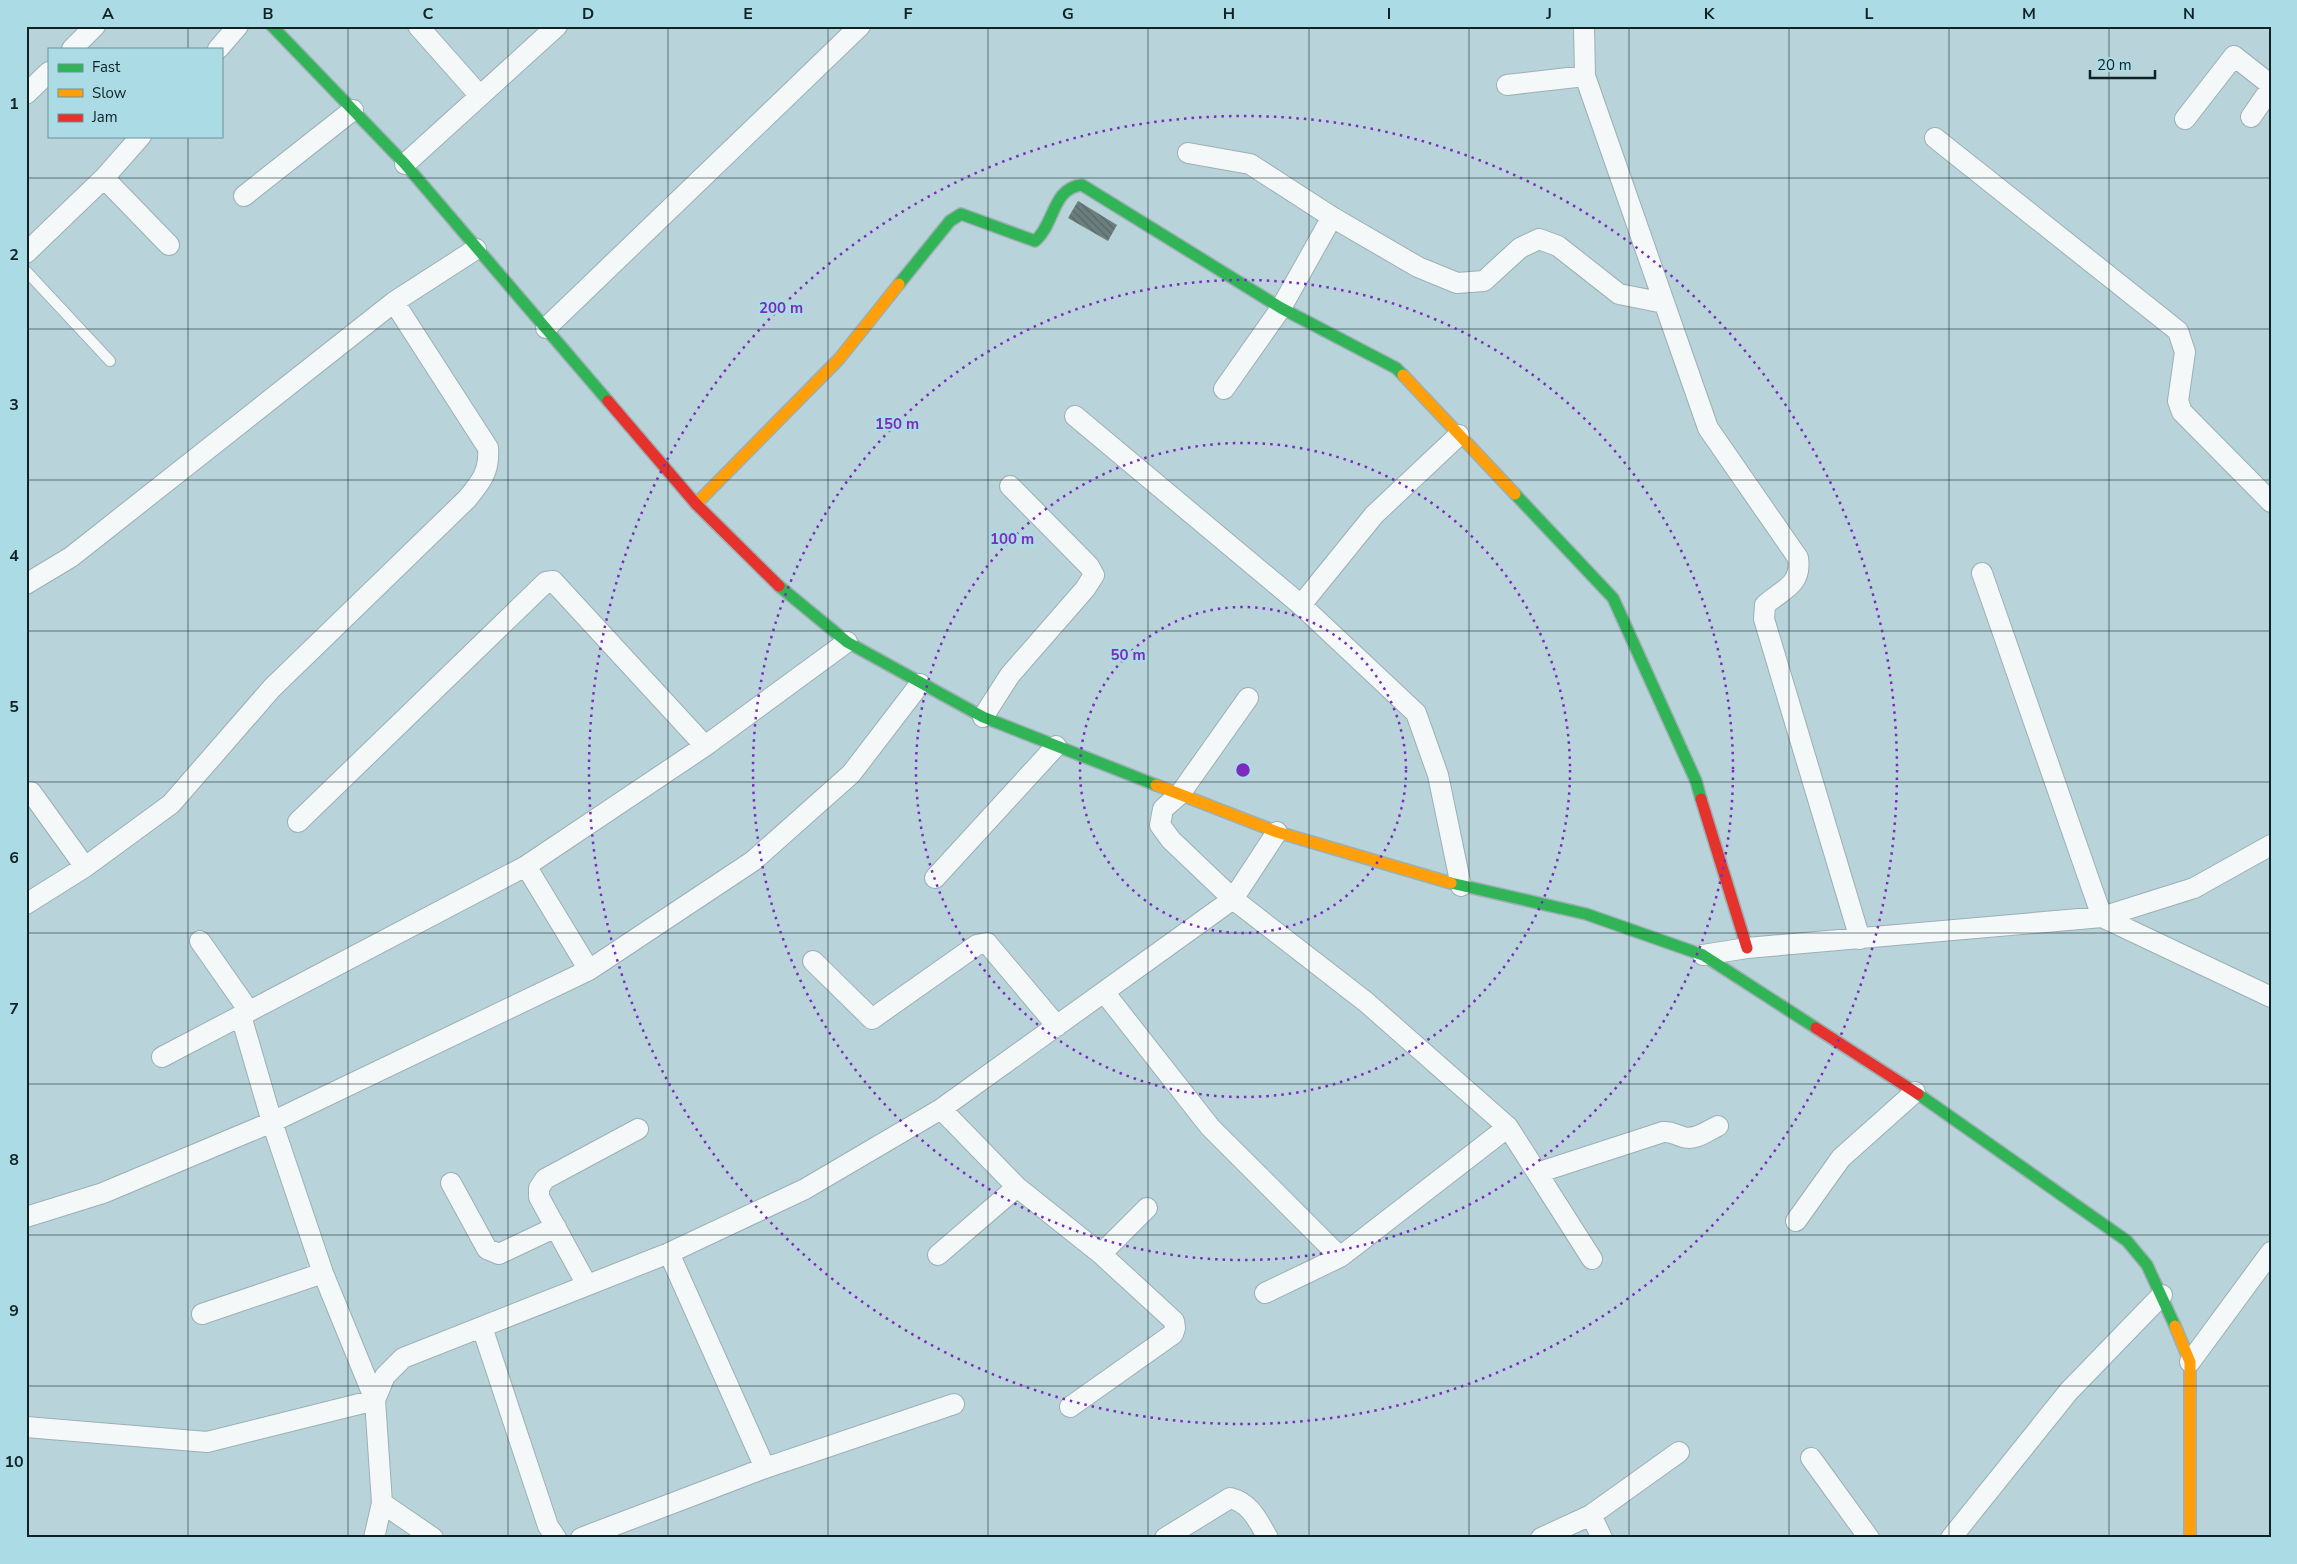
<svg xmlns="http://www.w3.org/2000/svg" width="2297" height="1564" font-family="'Nunito Sans',sans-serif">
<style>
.building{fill:url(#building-back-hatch)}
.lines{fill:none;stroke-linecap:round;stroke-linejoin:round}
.lane-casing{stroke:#9bb0b5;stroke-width:12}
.street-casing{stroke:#9bb0b5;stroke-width:22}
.fast-casing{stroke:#9bb0b5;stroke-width:14}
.slow-casing{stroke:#9bb0b5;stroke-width:14}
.jam-casing{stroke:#9bb0b5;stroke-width:14}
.lane{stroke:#f4f8f9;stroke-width:10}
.street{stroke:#f4f8f9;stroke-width:20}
.fast{stroke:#30b455;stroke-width:11}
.slow{stroke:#ff9f0a;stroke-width:11}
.jam{stroke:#e5322d;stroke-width:11}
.grid{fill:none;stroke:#0f2226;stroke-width:1;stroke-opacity:0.55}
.ring{fill:none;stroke:#7b2cbf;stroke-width:2.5;stroke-dasharray:2.5 5}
.centre{fill:#7b2cbf;stroke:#abdce6;stroke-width:2.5}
.ring-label{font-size:15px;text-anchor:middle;font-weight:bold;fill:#7b2cbf;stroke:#abdce6;stroke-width:5;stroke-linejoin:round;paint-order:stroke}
.neatline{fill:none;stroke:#0f2226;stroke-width:2}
.grid-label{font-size:16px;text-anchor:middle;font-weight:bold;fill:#0f2226}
</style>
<defs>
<pattern id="building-back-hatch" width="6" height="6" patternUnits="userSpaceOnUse" patternTransform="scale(1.25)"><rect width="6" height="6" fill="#6c7e7d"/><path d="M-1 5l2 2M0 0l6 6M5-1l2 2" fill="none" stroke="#576766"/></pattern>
</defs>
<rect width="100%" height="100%" fill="#b8d3d9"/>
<!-- building -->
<path class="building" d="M 1078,201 L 1117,225 L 1108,241 L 1068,218 Z"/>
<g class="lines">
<defs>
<path id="lane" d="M 26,271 L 110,361"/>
<path id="street" d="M 418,26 L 480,96
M 1584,26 L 1585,76 L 1708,428 L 1798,558 C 1802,585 1783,589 1765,605 L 1764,619 L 1860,939
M 72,49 L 95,26
M 218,49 L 238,26
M 1507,85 L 1585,76
M 26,94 L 49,72
M 2251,117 L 2271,88
M 2185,119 L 2234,56 L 2271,85
M 1935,138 L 2178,331 L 2185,352 L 2178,401 L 2182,412 L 2271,502
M 1188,153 L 1250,164 L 1332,217 L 1418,267 L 1457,283 L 1484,281 L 1520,248 L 1539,239 L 1558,246 L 1619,294 L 1664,303
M 405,164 L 557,26
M 104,178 L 169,245
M 244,196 L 353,110
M 26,253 L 104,178 L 141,136
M 546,328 L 860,26
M 1224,389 L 1281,308 L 1332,217
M 1075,416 L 1301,605 L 1416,713 L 1438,775 L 1461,886
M 1982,573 L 2102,917 L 2271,997
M 26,584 L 71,557 L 394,302 L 476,249
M 1301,605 L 1374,515 L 1459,435
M 1248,698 L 1180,794 L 1163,809 L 1160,825 L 1171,840 L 1233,899 L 1366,1002 L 1508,1127 L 1592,1259
M 983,717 L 1010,675 L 1085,589 L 1094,575 L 1089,566 L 1010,486
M 31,792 L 85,867
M 298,822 L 546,582 L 553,581 L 705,746
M 526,866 L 589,970
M 935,878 L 1056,746
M 26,904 L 85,867 L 171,804 L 272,688 L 467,499 C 481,482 490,471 488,448 L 394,302
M 200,941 L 249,1011
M 1703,955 L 1747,948 L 2102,917 L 2194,888 L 2271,845
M 813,961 L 872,1019 L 977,945 L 987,943 L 1057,1026
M 1104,992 L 1210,1127 L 1340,1257
M 241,1016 L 272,1122 L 323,1273 L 375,1400 L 382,1503 L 374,1538
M 162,1057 L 526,866 L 705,746 L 847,642
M 941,1109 L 1017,1187 L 1101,1254 L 1174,1321 L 1175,1328 L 1173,1334 L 1070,1407
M 1537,1173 L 1663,1132 C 1672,1131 1675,1135 1683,1137 C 1695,1141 1707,1131 1718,1126
M 451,1183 L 487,1249 L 499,1254 L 556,1227
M 26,1217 L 103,1193 L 272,1122 L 589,970 L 753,861 L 851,774 L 920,684
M 1796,1221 L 1841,1158 L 1915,1092
M 669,1253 L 765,1468
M 1101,1254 L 1147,1208
M 938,1255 L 1017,1187
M 587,1285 L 539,1197 L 539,1188 L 545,1179 L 638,1129
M 1265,1293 L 1340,1257 L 1508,1127
M 202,1314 L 323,1273
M 482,1327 L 548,1526 L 556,1538
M 2190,1362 L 2271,1252
M 375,1400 L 385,1376 L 403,1358 L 669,1253 L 805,1189 L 941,1109 L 1233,899 L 1277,832
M 26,1427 L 207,1442 L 375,1400
M 1811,1458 L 1869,1538
M 382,1503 L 433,1538
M 1591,1515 L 1602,1538
M 581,1538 L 765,1468 L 954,1404
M 1165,1538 L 1230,1498 C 1251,1503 1258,1521 1268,1538
M 1541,1538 L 1591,1515 L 1679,1452
M 1951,1538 L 2069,1391 L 2162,1295"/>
<path id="fast" d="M 272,26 L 405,164 L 608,401
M 899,284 L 950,221 L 961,214 L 1035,241 C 1055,224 1052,188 1082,185 L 1281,308 L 1396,368 L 1403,375
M 1515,494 L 1613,598 L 1696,781 L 1701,799
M 779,586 L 847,642 L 983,717 L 1156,785
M 1451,883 L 1586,914 L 1703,955 L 1816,1028
M 1918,1094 L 2127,1241 L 2147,1265 L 2175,1326"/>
<path id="slow" d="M 1403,375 L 1515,494
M 696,504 L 839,359 L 899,284
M 1156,785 L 1277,832 L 1451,883
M 2175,1326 L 2190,1362 L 2190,1538"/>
<path id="jam" d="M 608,401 L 696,504 L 779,586
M 1701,799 L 1747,948
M 1816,1028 L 1918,1094"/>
</defs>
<!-- lane casing -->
<use href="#lane" class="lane-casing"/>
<!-- street casing -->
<use href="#street" class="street-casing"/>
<!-- fast casing -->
<use href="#fast" class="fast-casing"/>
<!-- slow casing -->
<use href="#slow" class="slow-casing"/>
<!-- jam casing -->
<use href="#jam" class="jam-casing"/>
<!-- lane -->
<use href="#lane" class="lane"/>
<!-- street -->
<use href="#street" class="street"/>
<!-- fast -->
<use href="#fast" class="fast"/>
<!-- slow -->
<use href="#slow" class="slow"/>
<!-- jam -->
<use href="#jam" class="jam"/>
</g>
<!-- grid -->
<path class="grid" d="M 188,26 L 188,49M 348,26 L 348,1538M 508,26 L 508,1538M 668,26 L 668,1538M 828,26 L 828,1538M 988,26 L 988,1538M 1148,26 L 1148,1538M 1309,26 L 1309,1538M 1469,26 L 1469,1538M 1629,26 L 1629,1538M 1789,26 L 1789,1538M 1949,26 L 1949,1538M 2109,26 L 2109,1538M 188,136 L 188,1538M 26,178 L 2271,178M 26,329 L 2271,329M 26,480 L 2271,480M 26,631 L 2271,631M 26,782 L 2271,782M 26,933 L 2271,933M 26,1084 L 2271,1084M 26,1235 L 2271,1235M 26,1386 L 2271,1386"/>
<!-- distance rings -->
<g class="ring">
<circle cx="1243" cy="770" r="163"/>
<circle cx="1243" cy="770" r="327"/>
<circle cx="1243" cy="770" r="490"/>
<circle cx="1243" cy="770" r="654"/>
</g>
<circle cx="1243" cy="770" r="8" class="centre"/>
<g class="ring-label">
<text x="781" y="313">200 m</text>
<text x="897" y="429">150 m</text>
<text x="1012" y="544">100 m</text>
<text x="1128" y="660">50 m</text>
</g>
<!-- border -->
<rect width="2297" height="1564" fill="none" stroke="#abdce6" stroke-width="55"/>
<!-- legend -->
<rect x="48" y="48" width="175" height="90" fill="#abdce6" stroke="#6d9299"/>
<rect x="58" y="64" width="25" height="8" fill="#30b455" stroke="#6d9299"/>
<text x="92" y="72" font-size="15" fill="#0f2226">Fast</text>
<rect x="58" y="89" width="25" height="8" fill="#ff9f0a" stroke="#6d9299"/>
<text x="92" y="98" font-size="15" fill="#0f2226">Slow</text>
<rect x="58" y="114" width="25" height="8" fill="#e5322d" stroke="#6d9299"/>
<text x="92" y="122" font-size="15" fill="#0f2226">Jam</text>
<!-- scale -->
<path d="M2090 70v8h65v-8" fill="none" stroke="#0f2226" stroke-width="2.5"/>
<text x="2097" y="70" font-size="15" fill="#0f2226" stroke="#abdce6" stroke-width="4" paint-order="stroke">20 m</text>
<rect x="28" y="28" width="2242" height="1508" class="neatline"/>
<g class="grid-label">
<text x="108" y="19">A</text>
<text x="268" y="19">B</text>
<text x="428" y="19">C</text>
<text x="588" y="19">D</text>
<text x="748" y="19">E</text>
<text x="908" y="19">F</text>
<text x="1068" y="19">G</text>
<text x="1229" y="19">H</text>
<text x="1389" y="19">I</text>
<text x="1549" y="19">J</text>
<text x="1709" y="19">K</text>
<text x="1869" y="19">L</text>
<text x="2029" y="19">M</text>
<text x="2189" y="19">N</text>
<text x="14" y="109">1</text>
<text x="14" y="260">2</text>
<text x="14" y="410">3</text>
<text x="14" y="561">4</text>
<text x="14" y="712">5</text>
<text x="14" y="863">6</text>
<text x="14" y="1014">7</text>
<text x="14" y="1165">8</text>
<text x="14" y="1316">9</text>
<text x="14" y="1467">10</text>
</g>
</svg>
